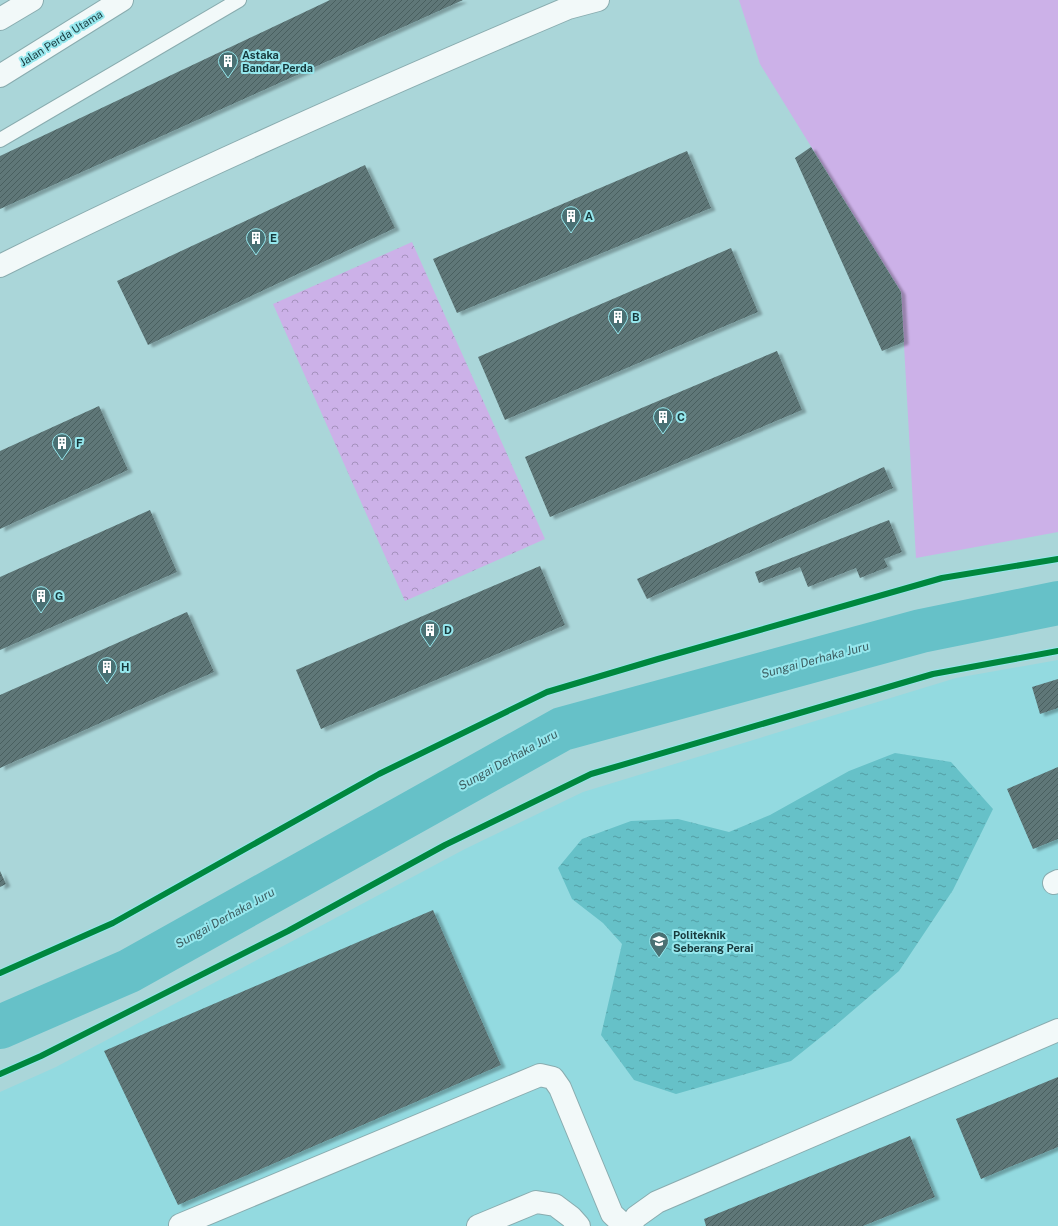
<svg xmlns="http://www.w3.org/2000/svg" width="1058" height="1226" font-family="'Public Sans',sans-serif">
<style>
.built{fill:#93dae0}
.grass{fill:#ccb1e8}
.park{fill:url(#park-crowns)}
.water{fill:url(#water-ripples)}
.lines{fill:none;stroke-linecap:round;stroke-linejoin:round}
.river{stroke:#66c1c8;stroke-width:44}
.building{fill:url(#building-hatch);filter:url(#shadow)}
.service-casing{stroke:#89acaf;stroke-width:16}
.minor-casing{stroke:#89acaf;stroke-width:24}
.tertiary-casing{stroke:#89acaf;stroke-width:24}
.service{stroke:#f2f9f9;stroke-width:14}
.minor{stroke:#f2f9f9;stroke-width:22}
.tertiary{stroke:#f2f9f9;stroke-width:22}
.cycleway-casing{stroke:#96e7ed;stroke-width:8}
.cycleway{stroke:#00873e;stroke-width:6}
.labels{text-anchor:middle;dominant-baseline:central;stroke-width:4;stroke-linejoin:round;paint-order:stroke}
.street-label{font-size:11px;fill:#17393c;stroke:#96e7ed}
.poi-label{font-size:11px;font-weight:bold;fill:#17393c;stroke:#96e7ed;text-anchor:start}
.water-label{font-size:12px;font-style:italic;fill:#3c5d60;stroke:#96e7ed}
</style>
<defs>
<pattern id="park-crowns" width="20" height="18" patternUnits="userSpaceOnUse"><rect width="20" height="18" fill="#ccb1e8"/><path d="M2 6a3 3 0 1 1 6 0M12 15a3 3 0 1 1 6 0" fill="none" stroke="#a591bd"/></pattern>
<pattern id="water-ripples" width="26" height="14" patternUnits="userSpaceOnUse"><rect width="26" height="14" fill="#66c1c8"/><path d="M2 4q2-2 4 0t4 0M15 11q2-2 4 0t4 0" fill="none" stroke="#539ea4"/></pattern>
<pattern id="building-hatch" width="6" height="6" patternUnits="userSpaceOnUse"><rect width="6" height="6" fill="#5e7778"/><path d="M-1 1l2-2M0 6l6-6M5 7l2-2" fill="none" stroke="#485e5e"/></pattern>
<filter id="shadow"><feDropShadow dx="4.5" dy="2.5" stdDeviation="1" flood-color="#0004"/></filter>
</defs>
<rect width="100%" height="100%" fill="#aad6d9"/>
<!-- built -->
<path class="built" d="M 1058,660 L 1058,1226 L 0,1226 L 0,1092 L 56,1067 L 465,849 L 583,792 L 956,678 Z"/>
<!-- grass -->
<path class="grass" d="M 739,0 L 1058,0 L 1058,532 L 916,558 L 901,292 L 760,64 Z"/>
<!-- park -->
<path class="park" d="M 412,242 L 545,539 L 405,601 L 273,304 Z"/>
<!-- water -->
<path class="water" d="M 895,753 L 951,762 L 993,809 L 953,890 L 899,971 L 836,1025 L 791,1061 L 676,1094 L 634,1080 L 601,1035 L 622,944 L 603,923 L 572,899 L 558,868 L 582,839 L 631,821 L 678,819 L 729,832 L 770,815 L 849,771 Z"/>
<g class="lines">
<!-- river -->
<path class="river" d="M 0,1027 L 129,971 L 562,729 L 921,631 L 1058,603"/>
</g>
<!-- building -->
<path class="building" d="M 330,0 L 463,0 L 0,209 L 0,156 Z
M 811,147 L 901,292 L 904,342 L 882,351 L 795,158 Z
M 687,151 L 711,208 L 457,313 L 433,259 Z
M 365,165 L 395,228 L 148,345 L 117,281 Z
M 731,248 L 758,312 L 505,420 L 478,357 Z
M 777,351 L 802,410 L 550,517 L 525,457 Z
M 99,406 L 128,470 L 0,529 L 0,451 Z
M 884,467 L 893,488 L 647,599 L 637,579 Z
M 150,510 L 177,572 L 0,650 L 0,577 Z
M 889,520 L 902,552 L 884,559 L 888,567 L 860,578 L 856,568 L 808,587 L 800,567 L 759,583 L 755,572 Z
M 540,566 L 565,625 L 321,729 L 296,670 Z
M 187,612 L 214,672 L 0,768 L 0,695 Z
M 1058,679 L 1058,708 L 1040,714 L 1032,687 Z
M 1058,767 L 1058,839 L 1033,849 L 1007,789 Z
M 0,871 L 6,884 L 0,887 Z
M 433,910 L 501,1065 L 178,1205 L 104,1051 Z
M 1058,1077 L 1058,1147 L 981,1179 L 956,1119 Z
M 910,1136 L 935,1197 L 863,1226 L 706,1226 L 704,1219 Z"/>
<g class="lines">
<defs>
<path id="service" d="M 0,140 L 239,0"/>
<path id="minor" d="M 0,266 C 186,173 377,89 568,8 L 598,0
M 1054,883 L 1058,881
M 180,1225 L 540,1075 L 553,1078 L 560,1088 L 612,1214 L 625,1226
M 478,1226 L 536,1202 L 555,1205 L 571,1217 L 579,1226
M 630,1226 L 636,1217 L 657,1202 L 1058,1030"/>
<path id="tertiary" d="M 0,19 L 32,0
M 0,76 L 122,0"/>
</defs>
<!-- service casing -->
<use href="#service" class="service-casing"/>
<!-- minor casing -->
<use href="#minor" class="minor-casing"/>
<!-- tertiary casing -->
<use href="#tertiary" class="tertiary-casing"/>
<!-- service -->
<use href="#service" class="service"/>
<!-- minor -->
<use href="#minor" class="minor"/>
<!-- tertiary -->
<use href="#tertiary" class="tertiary"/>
<defs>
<path id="cycleway" d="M 0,973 L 113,923 L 379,774 L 547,692 L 658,659 L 942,578 L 1058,559
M 0,1074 L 41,1056 L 288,931 L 445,845 L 591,774 L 933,674 L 1058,651"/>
</defs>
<!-- cycleway casing -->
<use href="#cycleway" class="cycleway-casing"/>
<!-- cycleway -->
<use href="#cycleway" class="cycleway"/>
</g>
<!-- icons -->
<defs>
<symbol id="building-pin" viewBox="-11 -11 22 30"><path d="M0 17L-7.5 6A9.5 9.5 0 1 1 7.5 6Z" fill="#4a7073" stroke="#96e7ed"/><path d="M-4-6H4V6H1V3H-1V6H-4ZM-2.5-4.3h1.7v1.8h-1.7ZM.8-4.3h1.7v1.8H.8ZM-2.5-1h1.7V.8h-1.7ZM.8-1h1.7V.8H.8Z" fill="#fff"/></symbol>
<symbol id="university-pin" viewBox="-11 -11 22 30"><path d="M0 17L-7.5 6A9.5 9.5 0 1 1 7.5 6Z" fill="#4a7073" stroke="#96e7ed"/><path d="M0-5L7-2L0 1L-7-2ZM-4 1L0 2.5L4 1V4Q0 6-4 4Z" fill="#fff"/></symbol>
</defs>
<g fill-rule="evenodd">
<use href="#building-pin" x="217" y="50" width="22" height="30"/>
<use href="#building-pin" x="560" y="205" width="22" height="30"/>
<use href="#building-pin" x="245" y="227" width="22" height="30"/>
<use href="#building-pin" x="607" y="306" width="22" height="30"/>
<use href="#building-pin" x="652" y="406" width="22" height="30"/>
<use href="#building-pin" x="51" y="432" width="22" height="30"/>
<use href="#building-pin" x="30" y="585" width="22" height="30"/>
<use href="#building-pin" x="419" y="619" width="22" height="30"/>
<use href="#building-pin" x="96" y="656" width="22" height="30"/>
<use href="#university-pin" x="648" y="930" width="22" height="30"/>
</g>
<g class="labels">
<!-- street labels -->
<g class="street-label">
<text transform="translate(61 38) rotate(-32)">Jalan Perda Utama</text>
</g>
<!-- poi labels -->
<g class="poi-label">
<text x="242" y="55">Astaka<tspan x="242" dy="13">Bandar Perda</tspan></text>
<text x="585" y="216">A</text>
<text x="270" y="238">E</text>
<text x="632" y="317">B</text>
<text x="677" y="417">C</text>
<text x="76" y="443">F</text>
<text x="55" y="596">G</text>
<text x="444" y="630">D</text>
<text x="121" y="667">H</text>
<text x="673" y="935">Politeknik<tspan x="673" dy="13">Seberang Perai</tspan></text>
</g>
<!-- water labels -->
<g class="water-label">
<text transform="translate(815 660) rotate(-15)">Sungai Derhaka Juru</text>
<text transform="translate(508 760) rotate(-29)">Sungai Derhaka Juru</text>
<text transform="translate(225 918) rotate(-29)">Sungai Derhaka Juru</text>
</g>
</g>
</svg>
